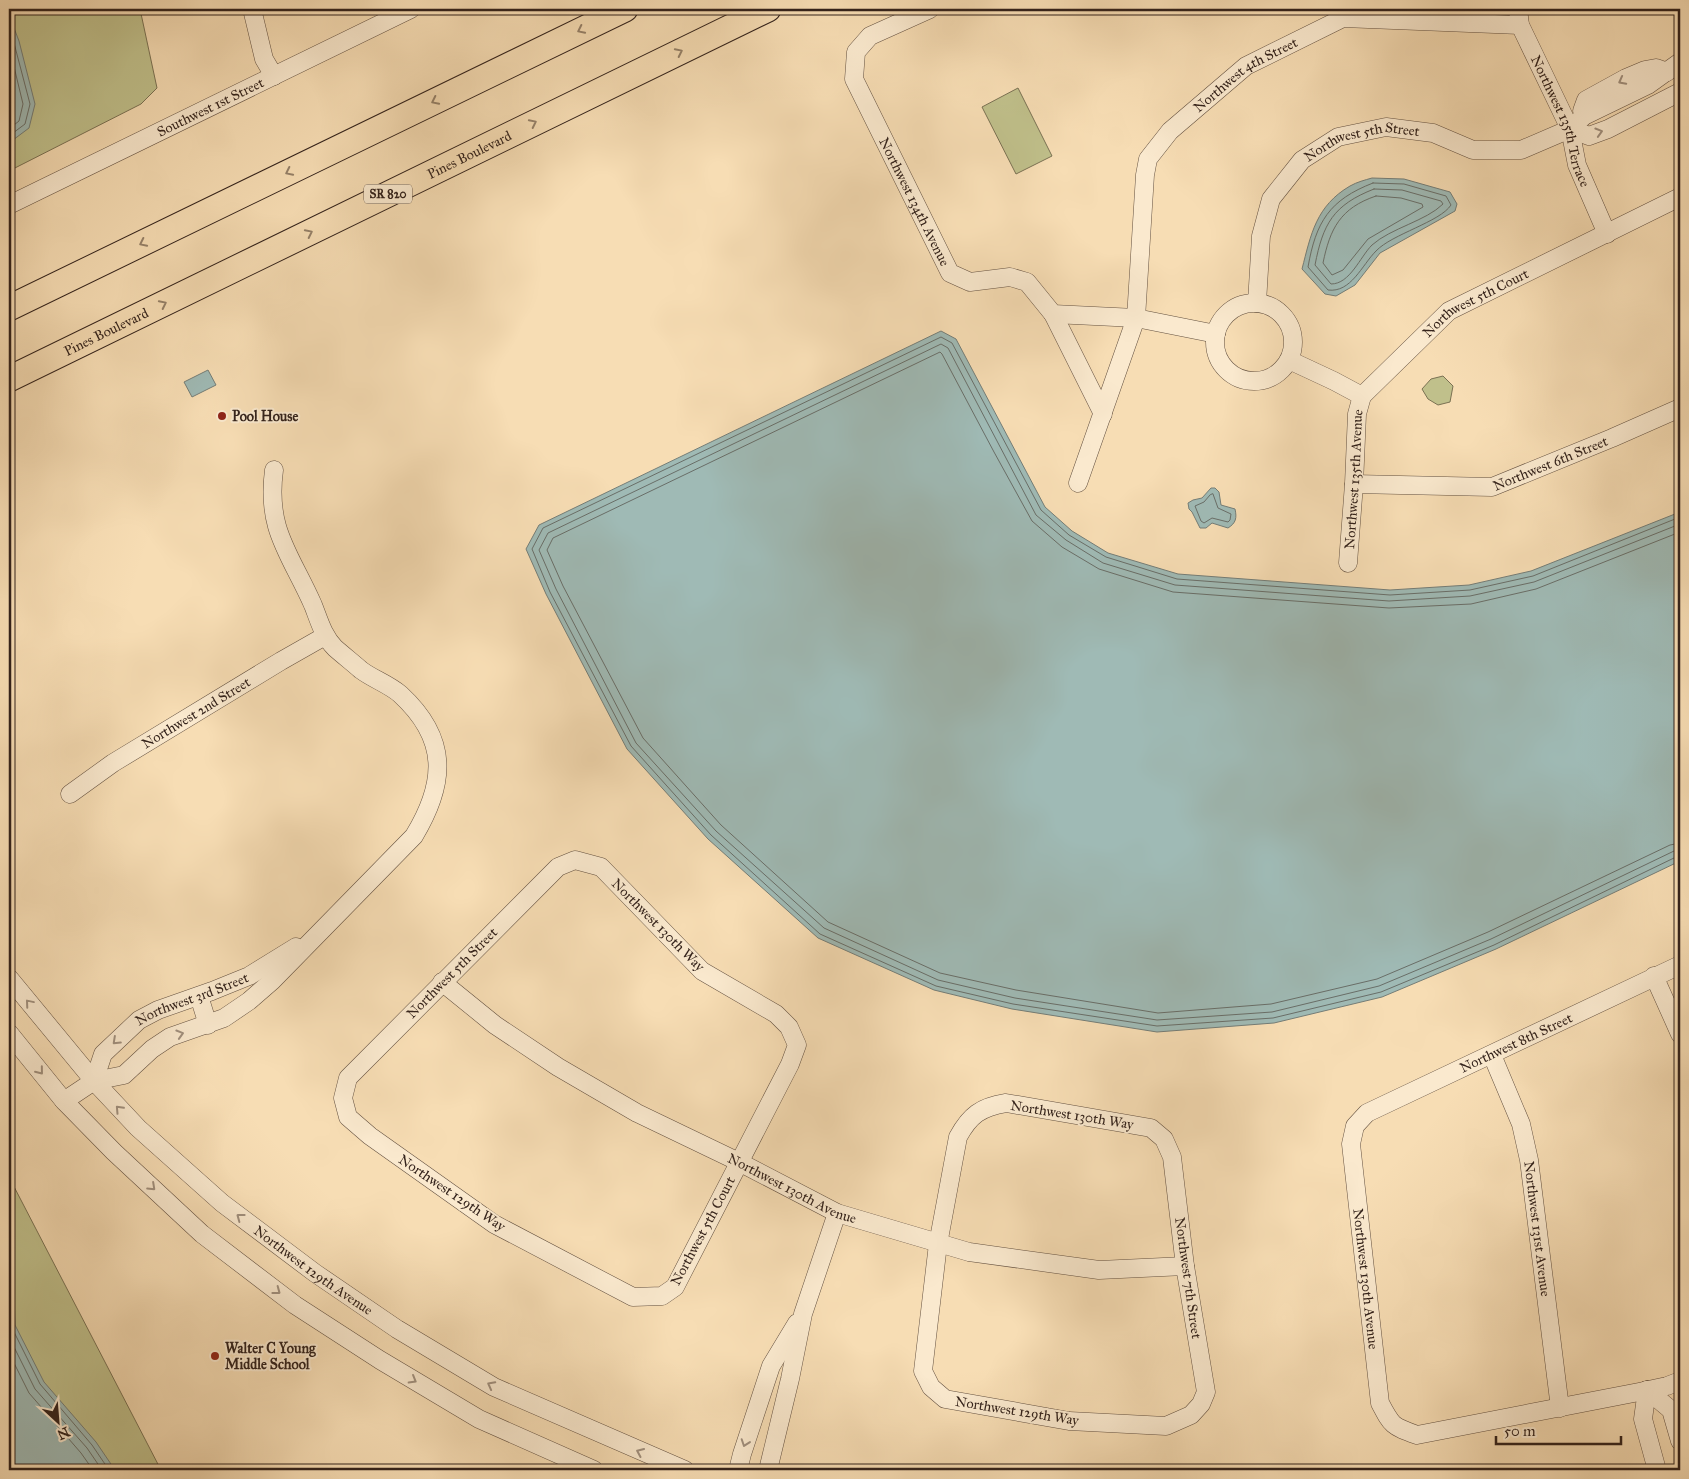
<svg xmlns="http://www.w3.org/2000/svg" width="1689" height="1479" font-family="'IM FELL Great Primer',serif">
<style>
.green{fill:#c0c08b;stroke:#7a7153}
.water{fill:#9fbab5;stroke:#747d77}
.lines{fill:none;stroke-linecap:round;stroke-linejoin:round}
.shore{stroke:#696e68;stroke-width:1}
.minor-casing{stroke:#645141;stroke-width:19}
.highway-casing{stroke:#33221b;stroke-width:27}
.minor{stroke:#fae9ce;stroke-width:18}
.highway{stroke:#f7ddb4;stroke-width:25}
.oneway{stroke:#958068}
.oneway2{stroke:#a08f7d}
.poi-dot{fill:#8f2418;stroke:#fae9ce;stroke-width:2}
.labels{text-anchor:middle;dominant-baseline:central;stroke-width:4;stroke-linejoin:round;paint-order:stroke}
.shield{fill:#fae9ce;stroke:#6f5e51;stroke-width:1}
.shield-label{font-size:12px;font-weight:bold;fill:#33221b}
.street-label{font-size:14px;fill:#33221b;stroke:#fae9ce}
.poi-label{font-size:14px;font-weight:bold;fill:#33221b;stroke:#fae9ce;text-anchor:start}
</style>
<rect width="100%" height="100%" fill="#f7ddb4"/>
<filter id="stains"><feTurbulence type="fractalNoise" baseFrequency=".004" numOctaves="4"/><feColorMatrix values="0 0 0 0 .2 0 0 0 0 .09 0 0 0 0 .02 0 0 0 .5 -.17"/></filter>
<radialGradient id="worn" r=".72"><stop offset=".6" stop-color="#630" stop-opacity="0"/><stop offset="1" stop-color="#630" stop-opacity=".3"/></radialGradient>
<!-- green -->
<path class="green" d="M 9,9 L 140,9 L 157,88 L 141,104 L 9,171 Z
M 1018,88 L 1052,156 L 1016,174 L 982,107 Z
M 1443,376 L 1453,386 L 1450,402 L 1438,405 L 1428,399 L 1422,389 L 1431,379 Z
M 9,1177 L 161,1470 L 9,1470 Z"/>
<!-- water -->
<path class="water" d="M 9,15 L 19,41 L 35,104 L 29,128 L 9,143 Z
M 1372,178 L 1404,179 L 1450,192 L 1457,204 L 1455,211 L 1380,253 L 1355,285 L 1336,296 L 1325,294 L 1302,269 C 1311,234 1316,206 1350,186 C 1357,182 1365,180 1372,178 Z
M 941,331 L 956,339 L 1045,507 L 1072,531 L 1108,553 L 1178,574 L 1390,590 L 1469,585 L 1531,571 L 1680,512 L 1680,861 L 1496,949 L 1382,997 L 1274,1023 L 1157,1032 L 1012,1009 L 934,990 L 818,938 L 708,839 L 627,749 L 546,594 L 526,549 L 539,525 Z
M 208,370 L 216,385 L 192,397 L 184,382 Z
M 1211,488 L 1215,488 L 1219,492 L 1221,505 L 1235,509 C 1237,518 1236,523 1228,528 L 1212,523 L 1206,528 L 1200,528 L 1192,512 L 1189,509 L 1188,503 L 1193,500 L 1202,498 Z
M 9,1246 L 13,1270 L 15,1325 L 44,1382 L 96,1442 L 115,1470 L 9,1470 Z"/>
<g class="lines">
<!-- shore -->
<path class="shore" d="M 9,28 L 14,43 L 30,104 L 25,124 L 9,136
M 9,46 L 23,104 L 19,121 L 9,129
M 1373,183 L 1404,184 L 1446,196 L 1451,205 C 1440,222 1392,234 1376,251 C 1362,265 1351,293 1328,290 L 1308,267 C 1316,222 1329,200 1373,183 Z
M 1374,189 L 1402,190 L 1441,201 L 1443,204 C 1426,221 1391,228 1372,245 C 1360,257 1350,284 1331,284 L 1315,265 C 1323,224 1333,205 1374,189 Z
M 1376,196 L 1401,198 L 1422,204 L 1423,207 L 1368,239 L 1343,270 L 1332,275 L 1323,263 C 1330,229 1340,208 1376,196 Z
M 1213,494 L 1218,508 L 1231,514 L 1230,520 L 1228,522 L 1212,518 L 1204,523 L 1201,521 L 1195,506 L 1204,502 L 1210,495 Z
M 1680,517 L 1533,576 L 1470,590 L 1390,595 L 1177,579 L 1106,557 L 1069,535 L 1041,510 L 952,343 L 941,337 L 543,528 L 532,549 L 550,592 L 631,746 L 711,835 L 820,934 L 936,986 L 1013,1004 L 1157,1026 L 1273,1018 L 1381,992 L 1494,945 L 1676,857 L 1680,857
M 1680,524 L 1534,582 L 1470,596 L 1389,601 L 1175,585 L 1103,563 L 1066,540 L 1036,515 L 948,348 L 941,344 L 548,533 L 539,550 L 556,589 L 636,743 L 716,831 L 824,928 L 938,980 L 1015,998 L 1157,1020 L 1272,1012 L 1379,986 L 1491,939 L 1674,851 L 1680,850
M 1680,532 L 1536,589 L 1471,604 L 1389,608 L 1173,592 L 1099,569 L 1062,547 L 1032,521 L 994,452 L 942,354 L 940,352 L 553,538 L 547,550 L 563,586 L 643,738 L 721,825 L 828,922 L 940,973 L 1016,990 L 1158,1013 L 1271,1004 L 1377,979 L 1488,932 L 1670,845 L 1680,843
M 9,1283 L 11,1326 L 40,1384 L 92,1445 L 109,1470
M 9,1337 L 35,1389 L 87,1448 L 102,1470
M 9,1353 L 29,1393 L 81,1453 L 93,1470"/>
<defs>
<g id="minor">
<path d="M 252,9 L 264,59 L 274,76"/>
<path id="s1" d="M 930,9 L 870,36 L 856,52 L 854,79 L 950,273 L 970,282 L 1010,277 L 1027,282 L 1053,314 L 1136,318 L 1216,334"/>
<path id="s2" d="M 1518,9 L 1520,25 L 1570,129 L 1577,165 L 1607,234"/>
<path d="M 1584,116 L 1582,111 L 1586,100 L 1626,78 L 1645,70 L 1656,68 L 1667,72"/>
<path d="M 1570,129 L 1589,136 L 1608,129 L 1680,92"/>
<path id="s3" d="M 9,205 L 411,9"/>
<path id="s4" d="M 1257,303 L 1261,236 L 1271,199 L 1302,160 L 1338,137 L 1386,127 L 1433,133 L 1473,150 L 1521,150 L 1570,129 L 1584,116 L 1648,85 L 1680,62"/>
<circle cx="1254" cy="342" r="39"/>
<path d="M 1053,314 L 1103,414"/>
<path id="s5" d="M 1289,360 L 1334,381 L 1362,396 L 1449,311 L 1680,197"/>
<path id="s6" d="M 1078,483 L 1136,318 L 1145,175 L 1148,159 L 1170,131 L 1246,66 L 1343,18 L 1520,25"/>
<path id="s7" d="M 1354,484 L 1492,487 L 1612,438 L 1680,408"/>
<path id="s8" d="M 1348,563 L 1354,484 L 1357,414 L 1362,396"/>
<path id="s9" d="M 70,794 L 113,763 L 281,661 L 325,636"/>
<path d="M 575,860 L 601,867 L 702,971 L 776,1014 L 789,1027 L 797,1045 L 790,1064 L 675,1287 L 662,1296 L 633,1297 L 494,1224 L 370,1136 L 348,1117 L 343,1098 L 348,1078 L 558,867 Z"/>
<path id="s10" d="M 1680,965 L 1367,1113 L 1355,1126 L 1351,1144 L 1380,1403 C 1392,1426 1392,1426 1417,1435 L 1639,1392 L 1667,1386 L 1680,1381"/>
<path d="M 1654,976 L 1680,1034"/>
<path id="s11" d="M 9,978 L 94,1081 L 138,1128 L 222,1203 L 315,1273 L 397,1329 L 494,1387 L 685,1470"/>
<path id="s12" d="M 442,982 L 495,1025 L 558,1067 L 637,1113 L 739,1162 L 837,1213 L 969,1252 L 1099,1270 L 1185,1266"/>
<path d="M 199,996 L 208,1025"/>
<path d="M 9,1033 L 64,1101 L 114,1152 L 202,1234 L 295,1305 L 380,1360 L 479,1419 L 594,1470"/>
<path id="s13" d="M 1492,1055 L 1521,1124 L 1529,1160 L 1560,1408"/>
<path id="s14" d="M 94,1081 L 103,1054 L 139,1020 L 158,1010 L 212,991 L 249,976 L 296,947"/>
<path d="M 64,1101 L 94,1081 L 124,1075 L 152,1049 L 170,1037 L 224,1018 L 249,1001 L 272,981 L 414,836 C 446,783 449,739 400,694 C 388,684 373,679 361,670 C 353,663 343,655 335,648 C 323,636 319,620 313,605 C 290,553 266,530 274,470"/>
<path d="M 1006,1103 L 1151,1128 L 1164,1139 L 1172,1157 L 1185,1266 L 1206,1392 L 1201,1404 L 1191,1415 L 1166,1426 L 1069,1421 L 945,1399 L 931,1387 L 923,1371 L 938,1244 L 958,1137 C 970,1115 981,1107 1006,1103 Z"/>
<path d="M 1647,1390 L 1643,1419 L 1657,1470"/>
<path d="M 1647,1390 L 1671,1410 L 1680,1441"/>
<path d="M 738,1470 L 742,1454 L 771,1366 L 797,1323"/>
<path d="M 768,1470 L 790,1379 L 803,1314 L 837,1213"/>
</g>
<g id="highway">
<path d="M 9,308 L 625,9"/>
<path id="s15" d="M 9,379 L 768,9"/>
</g>
</defs>
<!-- minor casing -->
<use href="#minor" class="minor-casing"/>
<!-- highway casing -->
<use href="#highway" class="highway-casing"/>
<!-- minor -->
<use href="#minor" class="minor"/>
<!-- highway -->
<use href="#highway" class="highway"/>
</g>
<!-- one-way arrows -->
<defs><path id="oneway-chevron" d="M-2-3.5L2.5 0L-2 3.5" fill="none" stroke-width="1.6" stroke-linecap="round" stroke-linejoin="round" transform="scale(1.25)"/></defs>
<g class="oneway">
<use href="#oneway-chevron" transform="translate(581 30) rotate(154)"/>
<use href="#oneway-chevron" transform="translate(679 52) rotate(-26)"/>
<use href="#oneway-chevron" transform="translate(435 101) rotate(154)"/>
<use href="#oneway-chevron" transform="translate(533 123) rotate(-26)"/>
<use href="#oneway-chevron" transform="translate(289 172) rotate(154)"/>
<use href="#oneway-chevron" transform="translate(309 233) rotate(-26)"/>
<use href="#oneway-chevron" transform="translate(143 243) rotate(154)"/>
<use href="#oneway-chevron" transform="translate(163 304) rotate(-26)"/>
</g>
<g class="oneway2">
<use href="#oneway-chevron" transform="translate(1622 81) rotate(152)"/>
<use href="#oneway-chevron" transform="translate(1599 132) rotate(-17)"/>
<use href="#oneway-chevron" transform="translate(29 1003) rotate(-130)"/>
<use href="#oneway-chevron" transform="translate(180 1034) rotate(-17)"/>
<use href="#oneway-chevron" transform="translate(116 1041) rotate(137)"/>
<use href="#oneway-chevron" transform="translate(40 1071) rotate(51)"/>
<use href="#oneway-chevron" transform="translate(119 1109) rotate(-133)"/>
<use href="#oneway-chevron" transform="translate(152 1187) rotate(43)"/>
<use href="#oneway-chevron" transform="translate(240 1217) rotate(-143)"/>
<use href="#oneway-chevron" transform="translate(277 1291) rotate(37)"/>
<use href="#oneway-chevron" transform="translate(413 1380) rotate(30)"/>
<use href="#oneway-chevron" transform="translate(491 1385) rotate(-152)"/>
<use href="#oneway-chevron" transform="translate(745 1443) rotate(109)"/>
<use href="#oneway-chevron" transform="translate(640 1452) rotate(-156)"/>
</g>
<!-- markers -->
<g class="poi-dot">
<circle cx="222" cy="416" r="5"/>
<circle cx="215" cy="1356" r="5"/>
</g>
<g class="labels">
<!-- shield labels -->
<rect class="shield" x="364" y="184.5" width="48" height="19" rx="4"/>
<g class="shield-label">
<text x="388" y="194">SR 820</text>
</g>
<!-- street labels -->
<g class="street-label">
<text stroke="none"><textPath href="#s6" startOffset="465">Northwest 4th Street</textPath></text>
<text stroke="none"><textPath href="#s3" startOffset="224">Southwest 1st Street</textPath></text>
<text stroke="none"><textPath href="#s2" startOffset="121">Northwest 135th Terrace</textPath></text>
<text stroke="none"><textPath href="#s4" startOffset="220">Northwest 5th Street</textPath></text>
<text stroke="none"><textPath href="#s15" startOffset="512">Pines Boulevard</textPath></text>
<text stroke="none"><textPath href="#s1" startOffset="251">Northwest 134th Avenue</textPath></text>
<text stroke="none"><textPath href="#s5" startOffset="230">Northwest 5th Court</textPath></text>
<text stroke="none"><textPath href="#s15" startOffset="108">Pines Boulevard</textPath></text>
<text stroke="none"><textPath href="#s7" startOffset="201">Northwest 6th Street</textPath></text>
<text stroke="none"><textPath href="#s8" startOffset="84">Northwest 135th Avenue</textPath></text>
<text stroke="none"><textPath href="#s9" startOffset="150">Northwest 2nd Street</textPath></text>
<text transform="translate(658 925) rotate(45)">Northwest 130th Way</text>
<text transform="translate(452 973) rotate(-45)">Northwest 5th Street</text>
<text stroke="none"><textPath href="#s14" startOffset="135">Northwest 3rd Street</textPath></text>
<text transform="translate(1516 1043) rotate(-25)">Northwest 8th Street</text>
<text transform="translate(1072 1115) rotate(9)">Northwest 130th Way</text>
<text stroke="none"><textPath href="#s12" startOffset="408">Northwest 130th Avenue</textPath></text>
<text transform="translate(452 1193) rotate(34)">Northwest 129th Way</text>
<text stroke="none"><textPath href="#s13" startOffset="181">Northwest 131st Avenue</textPath></text>
<text transform="translate(703 1231) rotate(-62)">Northwest 5th Court</text>
<text stroke="none"><textPath href="#s11" startOffset="424">Northwest 129th Avenue</textPath></text>
<text transform="translate(1188 1278) rotate(82)">Northwest 7th Street</text>
<text stroke="none"><textPath href="#s10" startOffset="518">Northwest 130th Avenue</textPath></text>
<text transform="translate(1017 1411) rotate(9)">Northwest 129th Way</text>
</g>
<!-- poi labels -->
<g class="poi-label">
<text x="232" y="416">Pool House</text>
<text x="225" y="1348">Walter C Young<tspan x="225" dy="16">Middle School</tspan></text>
</g>
</g>
<!-- margin -->
<rect width="1689" height="1479" fill="none" stroke="#f7ddb4" stroke-width="30"/>
<rect x="10" y="10" width="1669" height="1459" fill="none" stroke="#33221b" stroke-width="2.5"/>
<rect x="15" y="15" width="1659" height="1449" fill="none" stroke="#33221b"/>
<!-- north arrow -->
<g transform="translate(58 1422) rotate(154)" stroke="#fae9ce" stroke-width="4" paint-order="stroke">
<path d="M0-4L9 19L0 12L-9 19Z" fill="#33221b"/>
<text y="-8" font-size="14" font-weight="bold" text-anchor="middle" fill="#33221b">N</text>
</g>
<!-- scale -->
<path d="M1496 1436v8h125v-8" fill="none" stroke="#33221b" stroke-width="2.5"/>
<text x="1504" y="1436" font-size="15" fill="#33221b" stroke="#fae9ce" stroke-width="4" paint-order="stroke">50 m</text>
<rect width="100%" height="100%" filter="url(#stains)"/>
<rect width="100%" height="100%" fill="url(#worn)"/>
</svg>
